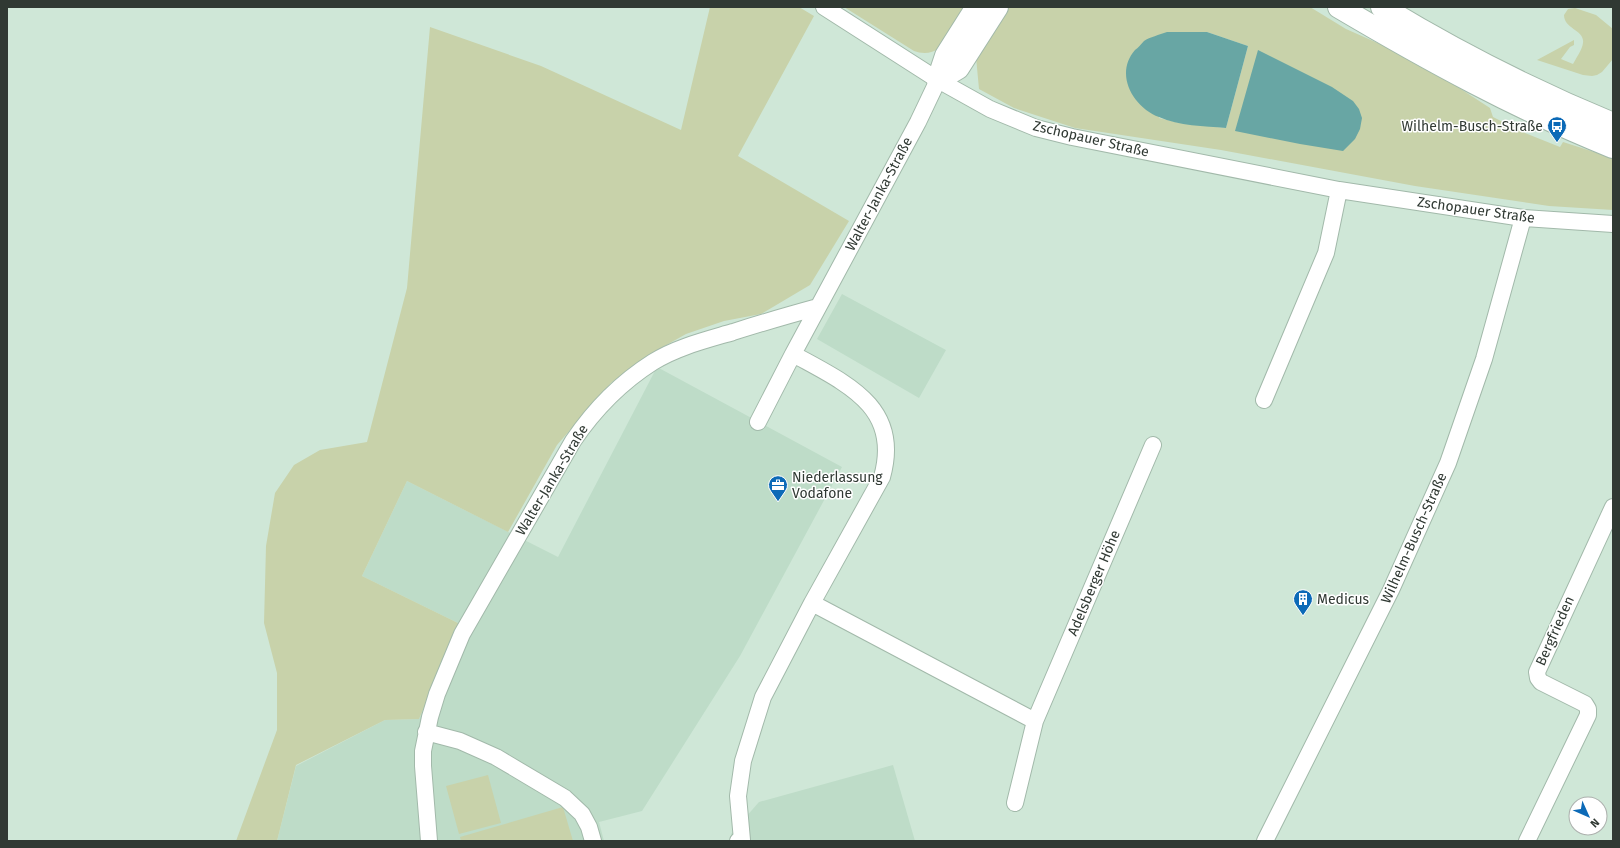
<svg xmlns="http://www.w3.org/2000/svg" width="1620" height="848" font-family="'Fira Sans',sans-serif">
<style>
.built{fill:#bedcc8}
.green{fill:#c8d2aa;fill-rule:evenodd}
.water{fill:#68a6a4}
.lines{fill:none;stroke-linecap:round;stroke-linejoin:round}
.minor-casing{stroke:#a2b9aa;stroke-width:18}
.highway-casing{stroke:#a2b9aa;stroke-width:24}
.minor{stroke:#fff;stroke-width:16}
.highway{stroke:#fff;stroke-width:22}
.labels{text-anchor:middle;dominant-baseline:central;stroke-width:3;stroke-linejoin:round;paint-order:stroke}
.poi-label{font-size:14px;fill:#303933;stroke:#fff;text-anchor:start}
.street-label{font-size:14px;fill:#303933;stroke:#fff}
</style>
<rect width="100%" height="100%" fill="#cfe7d7"/>
<!-- built -->
<path class="built" d="M 842,294 L 946,350 L 919,398 L 817,339 Z
M 657,367 L 842,467 L 740,656 L 642,811 L 599,822 L 604,841 L 277,841 L 296,766 L 385,720 L 419,719 L 460,624 L 362,576 L 407,481 L 558,557 Z
M 893,765 L 915,841 L 732,841 L 731,834 L 759,802 Z"/>
<!-- green -->
<path class="green" d="M 710,7 L 799,7 L 814,16 L 738,156 L 849,221 L 810,285 L 761,314 L 724,321 L 686,334 L 647,356 L 611,383 L 557,445 L 508,532 L 407,481 L 362,576 L 460,624 L 419,719 L 385,720 L 296,765 L 277,841 L 236,841 L 277,730 L 277,673 L 264,623 L 266,546 L 275,493 L 294,465 L 320,450 L 367,442 L 407,288 L 430,27 L 541,66 L 681,130 Z
M 844,7 L 965,7 C 959,17 946,41 939,48 C 932,54 922,54 914,51 Z
M 1008,7 L 1310,7 L 1346,29 L 1407,56 L 1427,67 L 1490,108 L 1493,117 L 1525,133 L 1560,147 L 1563,142 L 1613,158 L 1613,210 L 1549,206 L 1415,186 L 1221,150 L 1075,128 L 1014,108 L 979,89 L 976,57 ZM 1167,32 L 1207,32 L 1248,46 L 1226,128 L 1180,123 L 1159,118 Z
M 1575,8 L 1596,15 L 1613,29 L 1613,59 L 1602,72 L 1597,75 L 1592,76 L 1583,75 L 1537,60 L 1574,40 L 1574,45 L 1570,47 L 1561,59 L 1573,64 C 1576,58 1582,50 1583,43 C 1585,30 1564,29 1564,15 L 1568,9 Z
M 488,775 L 501,823 L 459,834 L 446,786 Z
M 563,807 L 573,841 L 461,841 L 460,837 Z"/>
<!-- water -->
<path class="water" d="M 1167,32 L 1207,32 L 1248,46 L 1226,128 C 1204,126 1179,126 1159,117 C 1133,107 1114,74 1135,50 C 1138,48 1141,44 1144,41 C 1150,37 1159,35 1167,32 Z
M 1258,50 L 1332,87 L 1353,101 L 1359,109 L 1362,118 L 1360,129 L 1355,139 L 1343,151 L 1300,144 L 1235,131 Z"/>
<g class="lines">
<defs>
<path id="minor" d="M 824,7 L 938,80 L 990,109 L 1036,128 L 1072,137 L 1339,190 L 1523,218 L 1613,224
M 1264,400 L 1326,253 L 1339,190
M 758,422 L 793,354
M 812,603 L 1035,721
M 426,732 L 460,741 L 496,757 L 565,798 L 582,814 L 589,827 L 593,841
M 1015,803 L 1035,721 L 1153,445
M 429,841 L 423,766 L 423,751 L 430,717 L 437,694 L 462,634 L 573,441 C 594,410 620,383 653,362 C 677,347 706,340 733,332 C 761,323 789,315 818,307
M 738,841 L 742,840 L 738,796 L 743,761 L 763,697 L 812,603 L 882,477 C 902,406 845,383 793,354 L 918,122 L 938,80
M 1265,841 L 1391,590 L 1448,463 L 1484,359 L 1523,218
M 1527,841 L 1588,715 L 1588,709 L 1585,704 L 1541,682 L 1538,678 L 1537,672 L 1613,507"/>
<path id="highway" d="M 1339,7 C 1427,59 1518,109 1613,147
M 1382,7 C 1456,52 1533,91 1613,124
M 938,80 L 958,68 L 997,7
M 938,80 L 946,56 L 977,7"/>
</defs>
<!-- minor casing -->
<use href="#minor" class="minor-casing"/>
<!-- highway casing -->
<use href="#highway" class="highway-casing"/>
<!-- minor -->
<use href="#minor" class="minor"/>
<!-- highway -->
<use href="#highway" class="highway"/>
</g>
<!-- icons -->
<defs>
<symbol id="bus-pin" viewBox="-11 -11 22 30"><path d="M0 17L-7.5 6A9.5 9.5 0 1 1 7.5 6Z" fill="#0c6ab7" stroke="#fff"/><path d="M-5-6H5V4H4V6H2V4H-2V6H-4V4H-5ZM-3.5-4V0h7V-4ZM-3.5 1.2v1.5H-2V1.2ZM2 1.2v1.5H3.5V1.2Z" fill="#fff"/></symbol>
<symbol id="office-pin" viewBox="-11 -11 22 30"><path d="M0 17L-7.5 6A9.5 9.5 0 1 1 7.5 6Z" fill="#0c6ab7" stroke="#fff"/><path d="M-6-3h4V-5.5h4V-3h4V5H-6ZM-1-4.5V-3h2v-1.5ZM-6 0V1H6V0Z" fill="#fff"/></symbol>
<symbol id="building-pin" viewBox="-11 -11 22 30"><path d="M0 17L-7.5 6A9.5 9.5 0 1 1 7.5 6Z" fill="#0c6ab7" stroke="#fff"/><path d="M-4-6H4V6H1V3H-1V6H-4ZM-2.5-4.3h1.7v1.8h-1.7ZM.8-4.3h1.7v1.8H.8ZM-2.5-1h1.7V.8h-1.7ZM.8-1h1.7V.8H.8Z" fill="#fff"/></symbol>
</defs>
<g fill-rule="evenodd">
<use href="#bus-pin" x="1546" y="115" width="22" height="30"/>
<use href="#office-pin" x="767" y="474" width="22" height="30"/>
<use href="#building-pin" x="1292" y="588" width="22" height="30"/>
</g>
<g class="labels">
<!-- poi labels -->
<g class="poi-label">
<text x="1543" y="126" text-anchor="end">Wilhelm-Busch-Straße</text>
<text x="792" y="477">Niederlassung<tspan x="792" dy="16">Vodafone</tspan></text>
<text x="1317" y="599">Medicus</text>
</g>
<!-- street labels -->
<g class="street-label">
<text transform="translate(1091 139) rotate(13)">Zschopauer Straße</text>
<text transform="translate(879 194) rotate(-62)">Walter-Janka-Straße</text>
<text transform="translate(1476 210) rotate(8)">Zschopauer Straße</text>
<text transform="translate(552 480) rotate(-59)">Walter-Janka-Straße</text>
<text transform="translate(1414 538) rotate(-66)">Wilhelm-Busch-Straße</text>
<text transform="translate(1094 583) rotate(-67)">Adelsberger Höhe</text>
<text transform="translate(1555 631) rotate(-66)">Bergfrieden</text>
</g>
</g>
<!-- border -->
<rect width="1620" height="848" fill="none" stroke="#303933" stroke-width="16"/>
<!-- north arrow -->
<g transform="translate(1588 816) rotate(135)"><circle r="19" fill="#ffffff" stroke="#acb0ad"/>
<path d="M0-3L7 15L0 10L-7 15Z" fill="#0c6ab7"/>
<text y="-6" font-size="11" font-weight="bold" text-anchor="middle" fill="#303933">N</text>
</g>
</svg>
